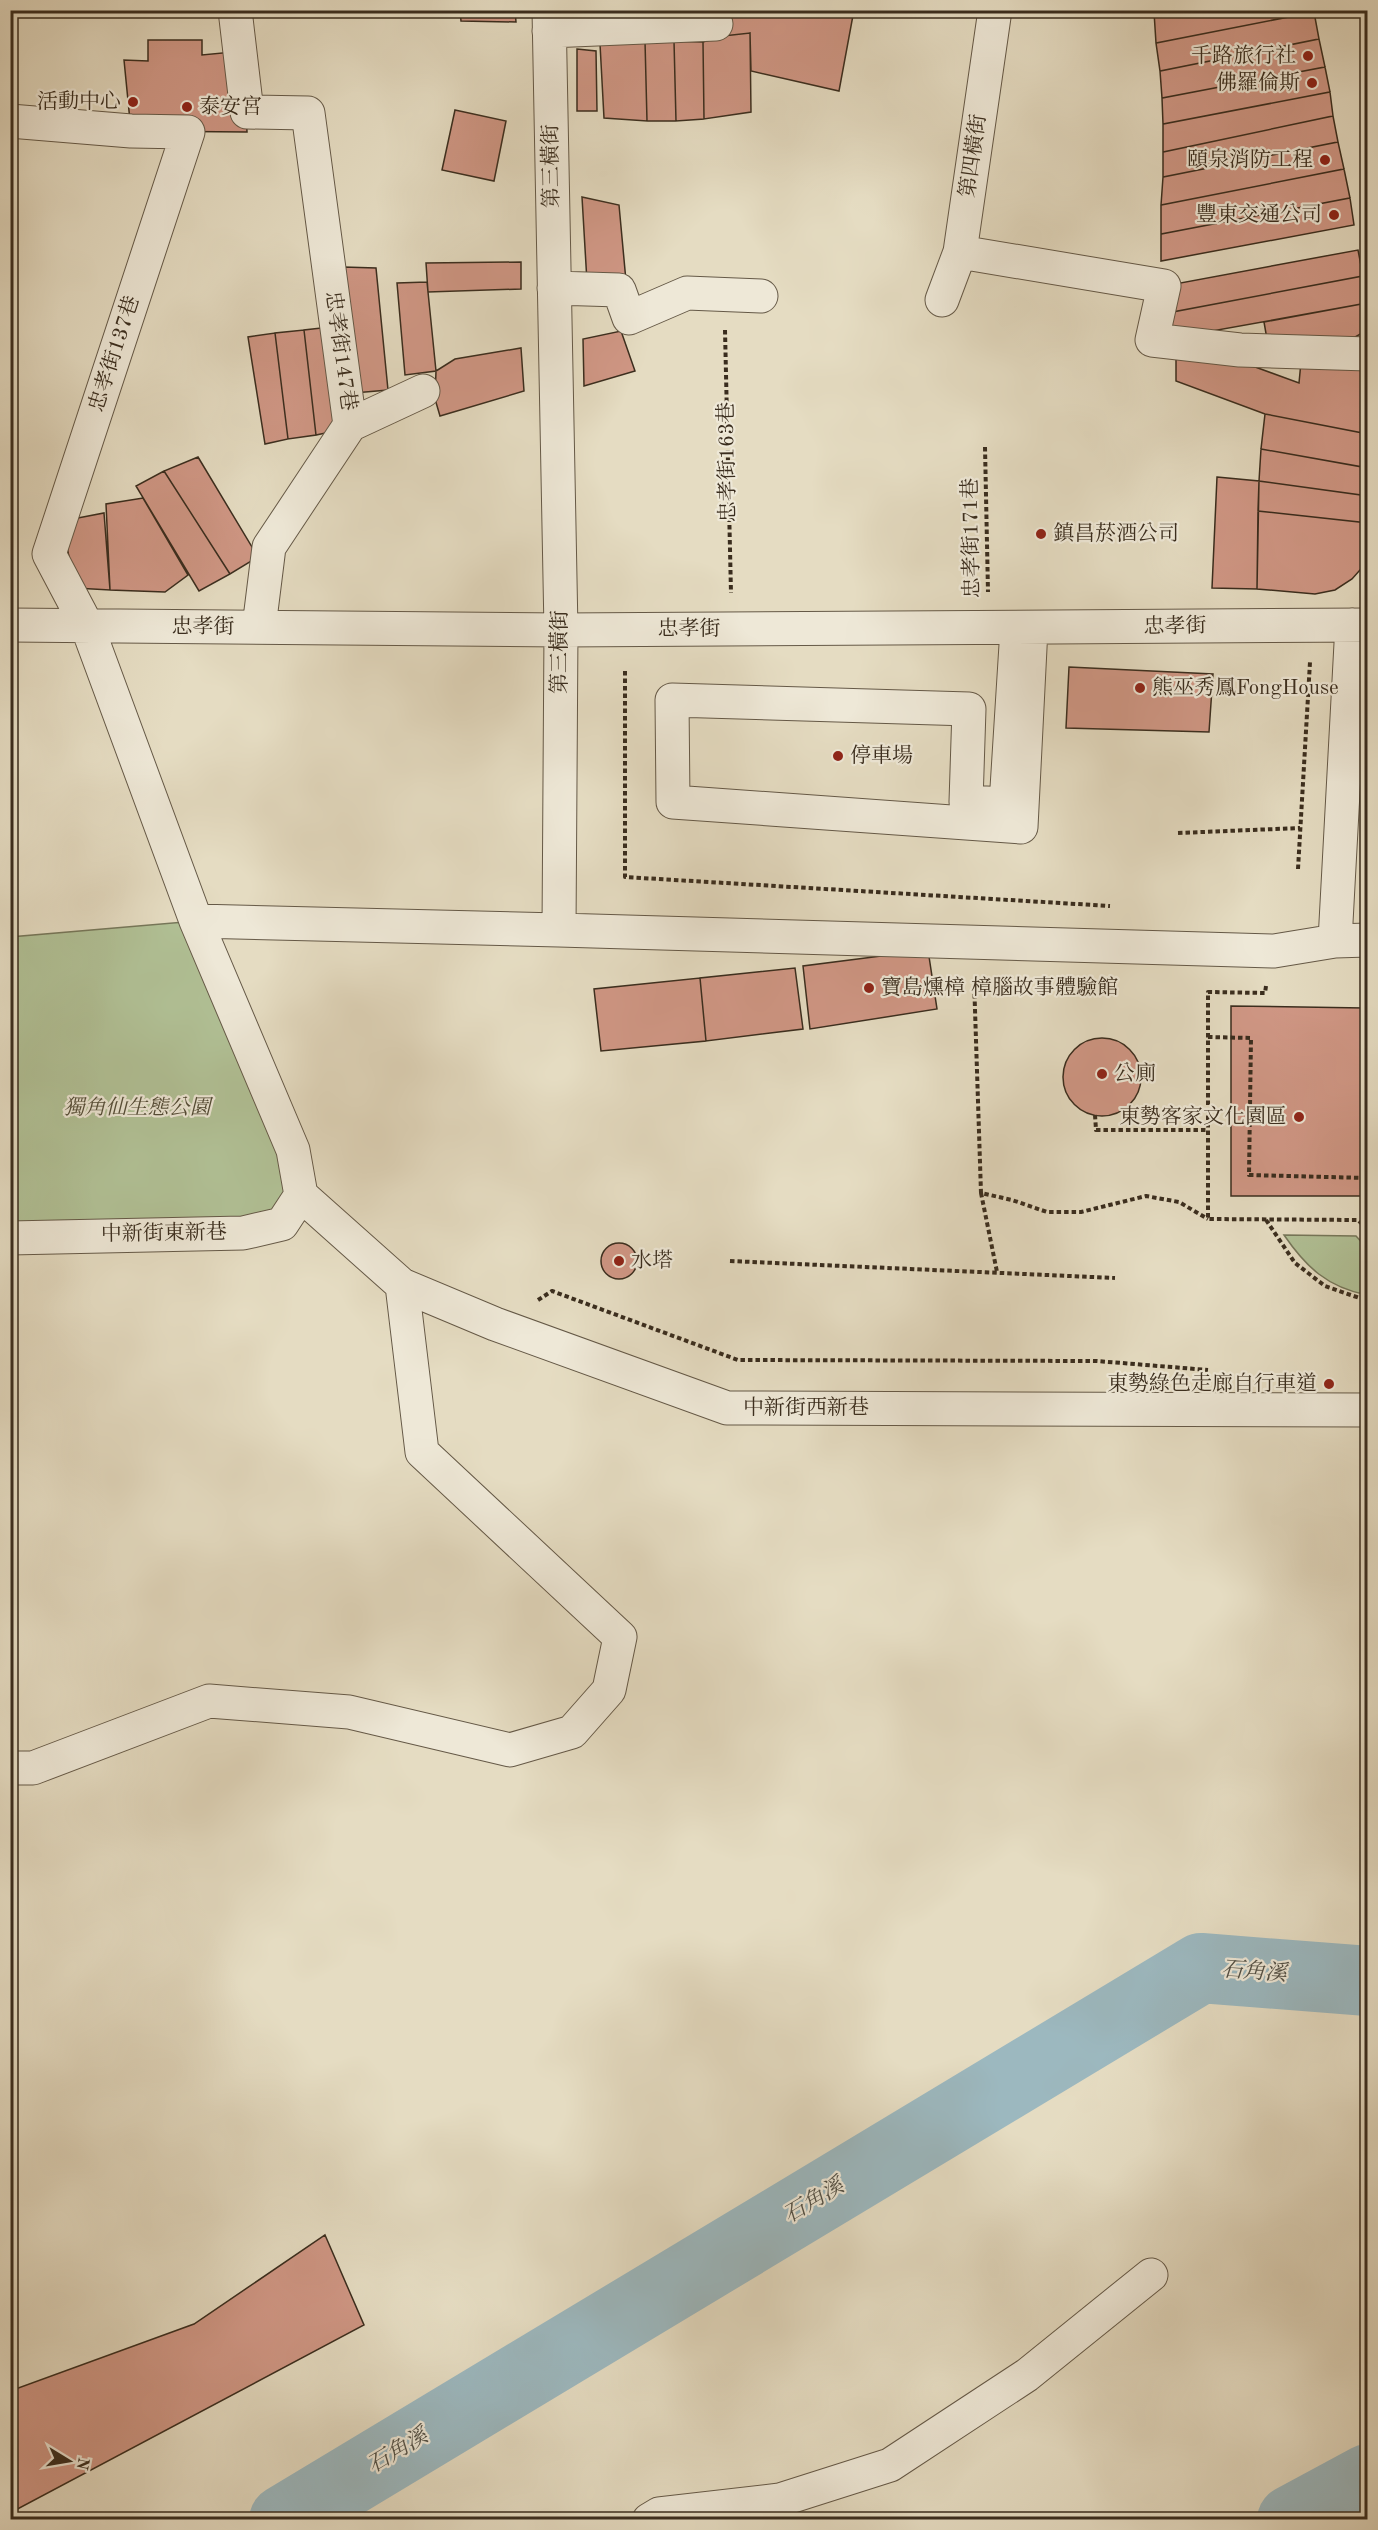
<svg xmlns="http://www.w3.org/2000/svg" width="1378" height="2530" font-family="'Old Standard TT','Noto Serif TC',serif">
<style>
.green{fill:#b1c196;stroke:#76775a;stroke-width:1.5}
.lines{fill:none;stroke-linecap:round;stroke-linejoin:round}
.river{stroke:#9cb8bf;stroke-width:70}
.building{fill:#d09785;stroke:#3a2d1e;stroke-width:1.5}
.minor-casing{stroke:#655947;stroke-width:35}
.path{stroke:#3a2d1e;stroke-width:4;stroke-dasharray:4.5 3;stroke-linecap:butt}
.minor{stroke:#eee8d7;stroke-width:33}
.poi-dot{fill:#8f2418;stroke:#eee8d7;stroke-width:2}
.labels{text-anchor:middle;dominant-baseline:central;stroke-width:4.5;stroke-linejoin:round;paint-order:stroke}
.poi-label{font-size:21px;fill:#3a2d1e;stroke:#eee8d7;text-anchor:end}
.street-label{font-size:21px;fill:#3a2d1e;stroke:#eee8d7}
.park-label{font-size:21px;font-style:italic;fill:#524b36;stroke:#eee8d7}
.water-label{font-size:22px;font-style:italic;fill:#525046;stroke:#eee8d7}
</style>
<rect width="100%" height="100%" fill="#e5dcc2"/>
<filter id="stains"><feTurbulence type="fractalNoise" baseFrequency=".00333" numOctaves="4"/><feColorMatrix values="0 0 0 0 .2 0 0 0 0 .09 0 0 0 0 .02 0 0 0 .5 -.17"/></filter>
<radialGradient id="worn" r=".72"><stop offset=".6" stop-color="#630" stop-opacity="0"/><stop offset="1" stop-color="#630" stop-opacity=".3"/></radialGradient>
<!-- green -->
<path class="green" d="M 196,921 L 293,1150 L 282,1224 L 11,1238 L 10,937 Z
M 1284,1235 L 1356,1236 L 1367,1248 L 1367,1295 C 1327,1287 1306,1267 1284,1235 Z"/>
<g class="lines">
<!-- river -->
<path class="river" d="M 284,2520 L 1201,1968 L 1368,1981
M 1292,2520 L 1368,2479"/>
</g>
<!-- building -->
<path class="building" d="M 460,10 L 515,10 L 516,22 L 461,21 Z
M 721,10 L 854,10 L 839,91 L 751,71 L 750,33 L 723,36 Z
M 1163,10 L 1313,10 L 1314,12 L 1156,43 L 1154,12 Z
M 1314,12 L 1319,39 L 1160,71 L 1156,43 Z
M 750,33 L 751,112 L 704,119 L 703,42 L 723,36 Z
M 1319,39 L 1325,67 L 1162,98 L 1160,71 Z
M 148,40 L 202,40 L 202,55 L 243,51 L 247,132 L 131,131 L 124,60 L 148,61 Z
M 645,41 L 674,41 L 676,121 L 647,121 Z
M 645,41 L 647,121 L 604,118 L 600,44 Z
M 674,41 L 703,42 L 704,119 L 676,121 Z
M 577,49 L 596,51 L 597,111 L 577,111 Z
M 1325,67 L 1330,92 L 1163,124 L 1162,98 Z
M 1330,92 L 1333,116 L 1163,152 L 1163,124 Z
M 455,110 L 506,121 L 494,181 L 442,170 Z
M 1333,116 L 1338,142 L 1163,177 L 1163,152 Z
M 1338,142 L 1344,169 L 1161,205 L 1163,177 Z
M 1344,169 L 1350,198 L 1161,234 L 1161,205 Z
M 582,197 L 619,205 L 626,281 L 587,282 Z
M 1350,198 L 1354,225 L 1161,261 L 1161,234 Z
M 1358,250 L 1363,276 L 1167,313 L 1164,286 Z
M 521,262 L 521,289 L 428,292 L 426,263 Z
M 343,267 L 376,268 L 388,390 L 354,393 Z
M 1363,276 L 1367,303 L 1173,338 L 1167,313 Z
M 427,282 L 436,371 L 405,375 L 397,283 Z
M 1367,303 L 1368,322 L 1364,332 L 1350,340 L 1268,345 L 1264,322 Z
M 330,327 L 340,430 L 316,435 L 304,330 Z
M 304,330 L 316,435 L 288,439 L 275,333 Z
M 621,331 L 635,371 L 584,386 L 583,339 Z
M 275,333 L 288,439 L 265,444 L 248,337 Z
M 521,348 L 524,391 L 440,416 L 435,399 L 436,371 L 455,359 Z
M 1176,348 L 1206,349 L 1299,383 L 1301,362 L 1368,365 L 1368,434 L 1265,414 L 1176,381 Z
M 1265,414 L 1368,434 L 1368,468 L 1261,449 Z
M 1261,449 L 1368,468 L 1368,496 L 1259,481 Z
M 198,457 L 258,557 L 230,574 L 164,471 Z
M 164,471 L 230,574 L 199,591 L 136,486 Z
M 1217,477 L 1259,481 L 1257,589 L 1212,588 Z
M 1259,481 L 1368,496 L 1368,523 L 1258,511 Z
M 143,498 L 188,575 L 165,592 L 110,590 L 106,504 Z
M 1258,511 L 1368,523 L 1368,561 L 1352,579 L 1335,590 L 1315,594 L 1257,589 Z
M 104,513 L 110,590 L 75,588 L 62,521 Z
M 1069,667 L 1213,674 L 1209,732 L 1066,728 Z
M 928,950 L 937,1009 L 810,1029 L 803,966 Z
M 795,968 L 803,1029 L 706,1041 L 700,978 Z
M 700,978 L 706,1041 L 601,1051 L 594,989 Z
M 1364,988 L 1368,988 L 1368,1196 L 1231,1196 L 1231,1006 L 1364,1008 Z
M1063 1077a39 39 0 1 1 78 0a39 39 0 1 1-78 0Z
M601 1261a18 18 0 1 1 36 0a18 18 0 1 1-36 0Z
M 325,2235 L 364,2325 L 10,2513 L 10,2391 L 194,2324 Z"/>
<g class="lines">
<defs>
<path id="minor" d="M 235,10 L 247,112 L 308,113 L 350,425 L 269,547 L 259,627
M 549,31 L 716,24
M 10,121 L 131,131 L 188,132 L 49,554 L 87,626 L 196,921 L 293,1150 L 301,1195
M 960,252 L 1164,286 L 1152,340 L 1240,350 L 1368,354
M 554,288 L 619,290 L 629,318 L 687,293 L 761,296
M 942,300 L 960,252 L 995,10
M 350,425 L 423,391
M 10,625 L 561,630 L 1368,625
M 1017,629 L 1006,804 L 966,802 L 969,709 L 672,700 L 673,802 L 1021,827 L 1031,628
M 196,921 L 559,930 L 561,630 L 549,10
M 559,930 L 1274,951 L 1335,941 L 1368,940
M 1335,941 L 1352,625
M 301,1195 L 402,1285 L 495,1324 L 727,1408 L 1368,1410
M 10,1238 L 243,1233 L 282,1224 L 301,1195
M 10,1768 L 33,1768 L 209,1701 L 349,1712 L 510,1750 L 572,1732 L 609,1690 L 620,1637 L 422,1452 L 402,1285
M 649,2520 L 659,2514 L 780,2500 L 890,2465 L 1027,2375 L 1151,2275"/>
</defs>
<!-- minor casing -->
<use href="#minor" class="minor-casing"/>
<!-- path -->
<path class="path" d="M 725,330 L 731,593
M 985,447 L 988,592
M 625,671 L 625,877 L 1110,906
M 1178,833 L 1300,828
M 1298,869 L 1310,662
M 974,979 L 981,1193 L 1012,1200 L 1047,1212 L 1081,1212 L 1146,1196 L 1179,1202 L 1208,1219
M 1266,986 L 1265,993 L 1208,992 L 1208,1219 L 1358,1220 L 1368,1230
M 1208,1037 L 1251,1038 L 1249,1175 L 1368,1178
M 1095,1115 L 1096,1130 L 1208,1130
M 981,1193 L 997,1272
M 1266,1220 L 1295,1263 L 1325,1286 L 1368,1301
M 730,1261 L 1115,1278
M 538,1300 L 552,1291 L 738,1360 L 1097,1361 L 1208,1370"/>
<!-- minor -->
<use href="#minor" class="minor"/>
</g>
<!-- markers -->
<g class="poi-dot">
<circle cx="1308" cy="56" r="6"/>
<circle cx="1312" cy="83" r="6"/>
<circle cx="133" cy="102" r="6"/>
<circle cx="187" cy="107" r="6"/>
<circle cx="1325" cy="160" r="6"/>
<circle cx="1334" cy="215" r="6"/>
<circle cx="1041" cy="534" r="6"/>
<circle cx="1140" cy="688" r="6"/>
<circle cx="838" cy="756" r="6"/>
<circle cx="869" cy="988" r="6"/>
<circle cx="1102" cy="1074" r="6"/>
<circle cx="1299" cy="1117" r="6"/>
<circle cx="619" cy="1261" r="6"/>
<circle cx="1329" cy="1384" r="6"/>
</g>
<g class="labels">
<!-- poi labels -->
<g class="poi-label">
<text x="1296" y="56">千路旅行社</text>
<text x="1300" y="83">佛羅倫斯</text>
<text x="121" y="102">活動中心</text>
<text x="199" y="107" text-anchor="start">泰安宮</text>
<text x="1313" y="160">頤泉消防工程</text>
<text x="1322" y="215">豐東交通公司</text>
<text x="1053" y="534" text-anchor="start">鎮昌菸酒公司</text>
<text x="1152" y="688" text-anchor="start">熊巫秀鳳FongHouse</text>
<text x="850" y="756" text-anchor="start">停車場</text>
<text x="881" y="988" text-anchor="start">寶島燻樟 樟腦故事體驗館</text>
<text x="1114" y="1074" text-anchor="start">公廁</text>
<text x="1287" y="1117">東勢客家文化園區</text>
<text x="631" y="1261" text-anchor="start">水塔</text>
<text x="1317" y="1384">東勢綠色走廊自行車道</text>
</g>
<!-- street labels -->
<g class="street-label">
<text transform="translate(974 156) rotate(-82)">第四橫街</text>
<text transform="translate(552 166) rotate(-91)">第三橫街</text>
<text transform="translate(340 351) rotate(82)">忠孝街147巷</text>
<text transform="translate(115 354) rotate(-72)">忠孝街137巷</text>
<text transform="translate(728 462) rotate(-91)">忠孝街163巷</text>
<text transform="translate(972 538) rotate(-91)">忠孝街171巷</text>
<text x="203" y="627">忠孝街</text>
<text transform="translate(1175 627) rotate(-1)">忠孝街</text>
<text x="689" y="629">忠孝街</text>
<text transform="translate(560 652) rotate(-90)">第三橫街</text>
<text transform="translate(164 1234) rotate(-1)">中新街東新巷</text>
<text x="806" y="1408">中新街西新巷</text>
</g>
<!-- park labels -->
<g class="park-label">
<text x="137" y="1108">獨角仙生態公園</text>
</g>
<!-- water labels -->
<g class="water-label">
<text transform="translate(1254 1972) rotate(4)">石角溪</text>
<text transform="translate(814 2201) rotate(-31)">石角溪</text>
<text transform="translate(398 2451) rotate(-31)">石角溪</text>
</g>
</g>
<!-- margin -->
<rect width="1378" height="2530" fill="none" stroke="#e5dcc2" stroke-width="36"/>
<rect x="12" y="12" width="1354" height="2506" fill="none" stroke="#3a2d1e" stroke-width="3"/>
<rect x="18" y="18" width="1342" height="2494" fill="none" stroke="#3a2d1e" stroke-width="1.5"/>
<!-- north arrow -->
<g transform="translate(69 2461) rotate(101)" stroke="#eee8d7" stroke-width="4.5" paint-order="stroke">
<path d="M0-4.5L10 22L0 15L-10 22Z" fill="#3a2d1e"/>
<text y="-9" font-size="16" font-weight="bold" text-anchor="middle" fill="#3a2d1e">N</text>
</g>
<rect width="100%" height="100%" filter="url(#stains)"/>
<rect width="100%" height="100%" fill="url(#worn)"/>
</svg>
